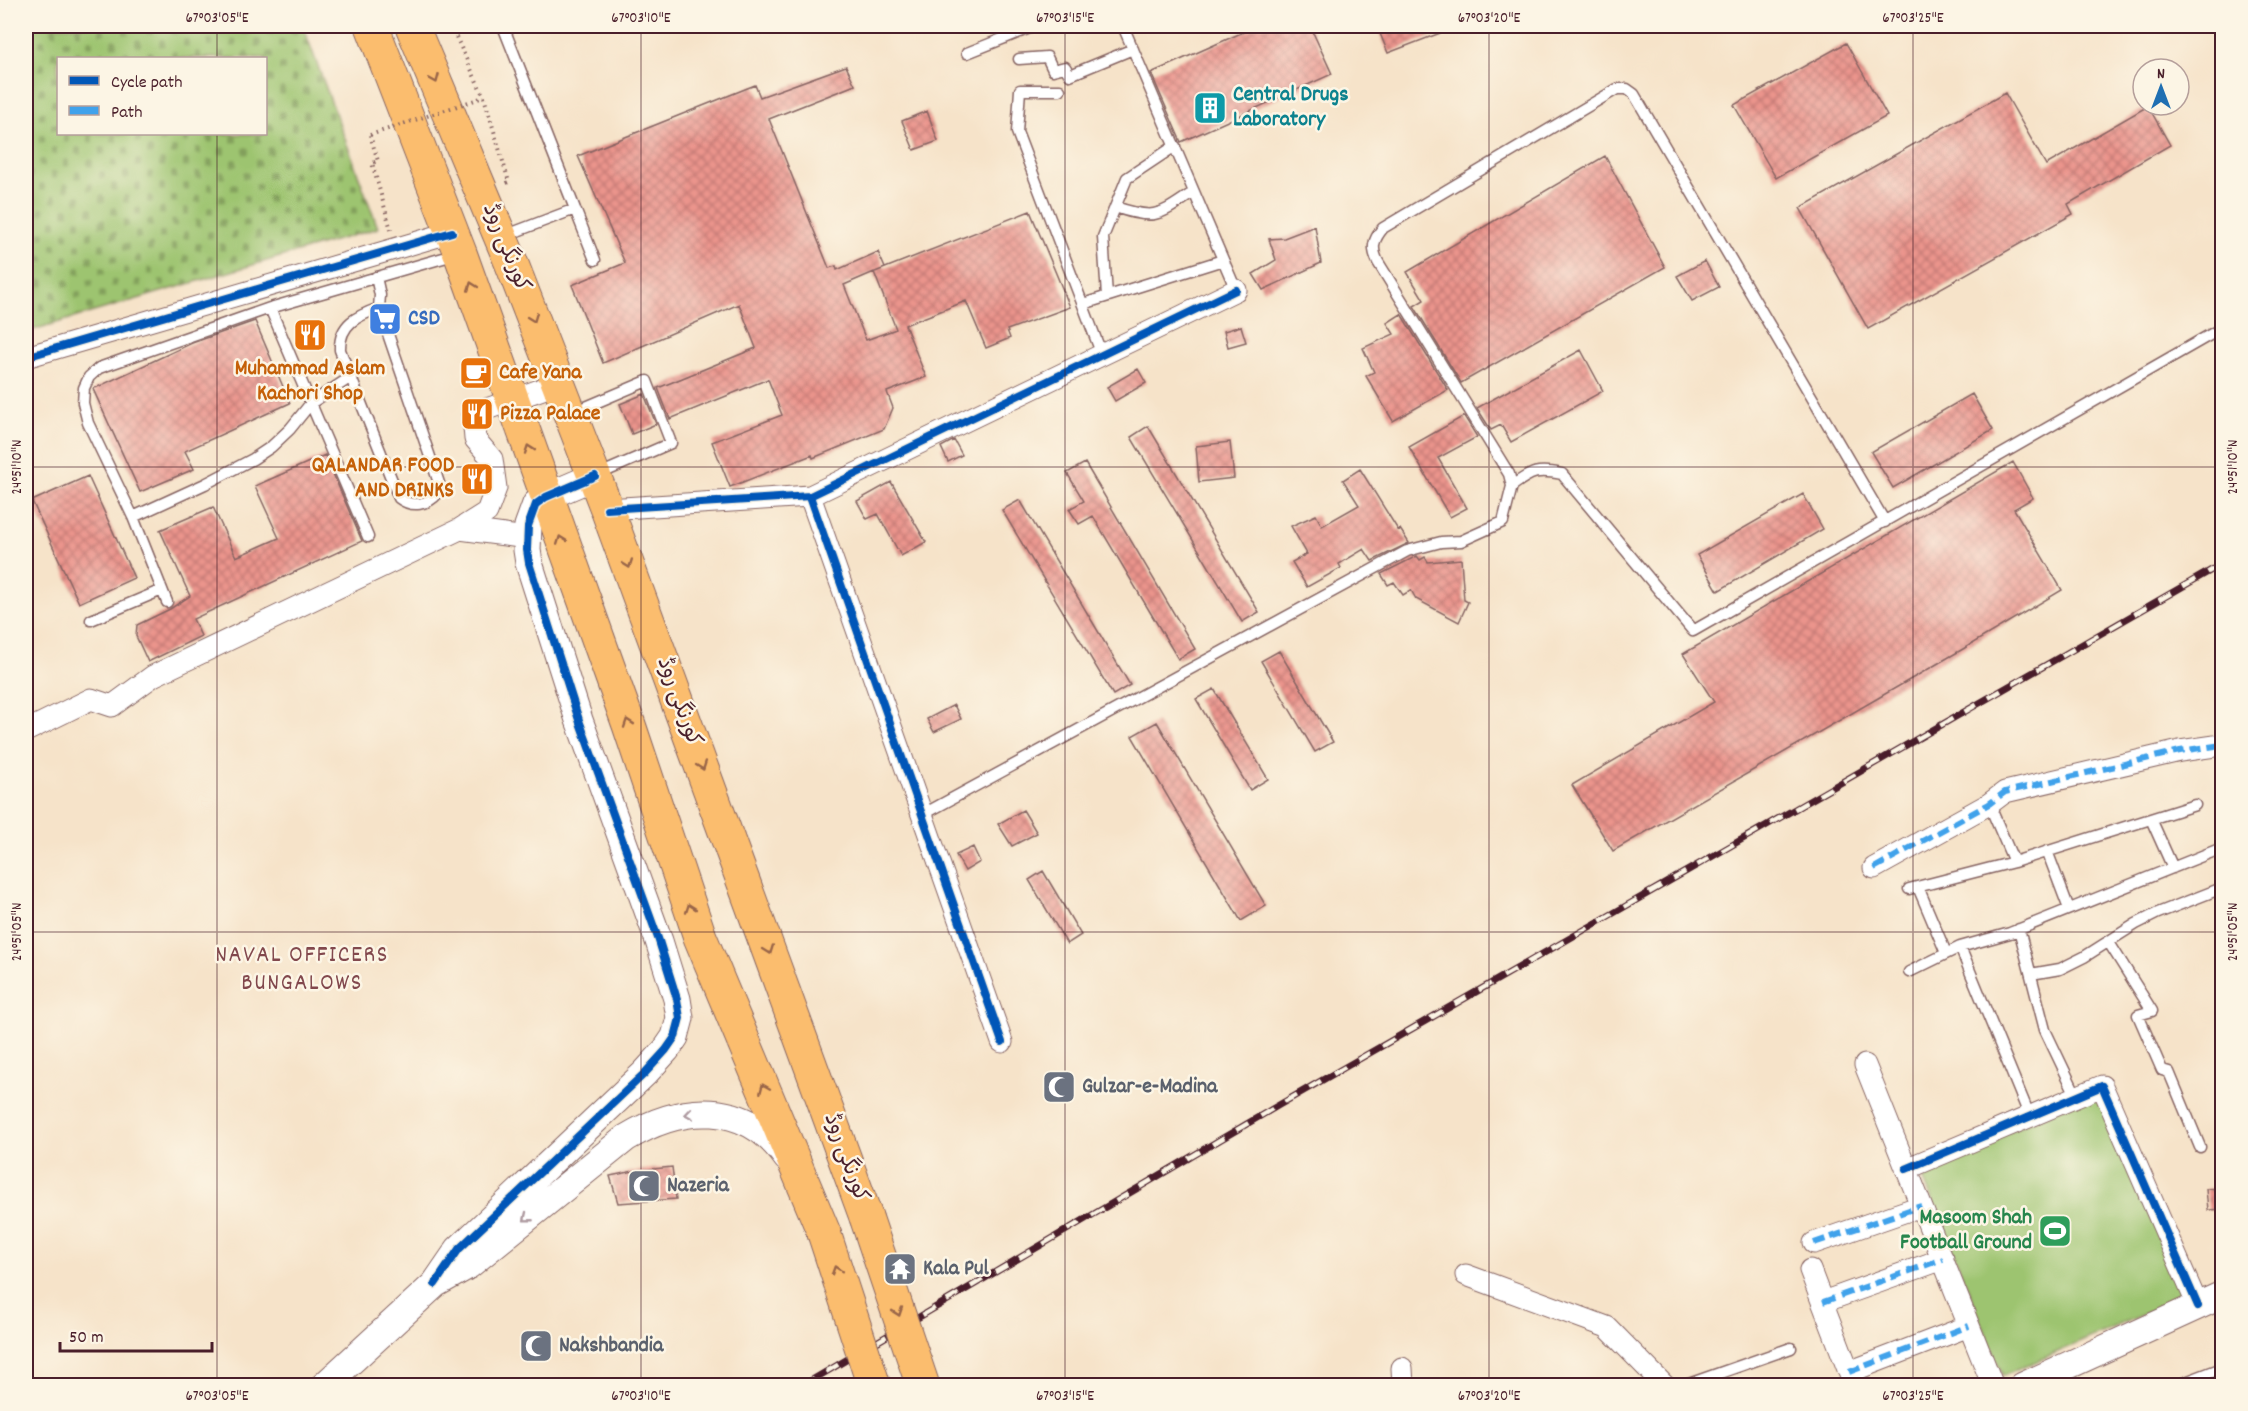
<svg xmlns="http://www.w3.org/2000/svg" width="2248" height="1411" font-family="Dekko,'Playpen Sans Arabic',sans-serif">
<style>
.cemetery{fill:url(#cemetery-stones);stroke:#74724d;stroke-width:1.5;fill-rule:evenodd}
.pitch{fill:#9dc46f;stroke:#74724d;stroke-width:1.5}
.building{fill:url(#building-cross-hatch);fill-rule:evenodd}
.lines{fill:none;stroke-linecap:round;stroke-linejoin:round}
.service-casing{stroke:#866462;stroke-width:13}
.minor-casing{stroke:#866462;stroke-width:23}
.tertiary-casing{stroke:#866462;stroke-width:29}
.primary-casing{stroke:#866462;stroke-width:35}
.path{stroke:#866462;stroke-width:4;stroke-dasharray:1.5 4.5;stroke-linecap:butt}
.service{stroke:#fff;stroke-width:10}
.minor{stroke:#fff;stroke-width:21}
.tertiary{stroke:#fff;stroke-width:27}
.primary{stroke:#fbbd6e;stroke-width:33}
.rail-casing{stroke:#4a1f2b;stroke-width:7}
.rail{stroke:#fcf5e5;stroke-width:4.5;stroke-dasharray:14;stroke-linecap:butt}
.primary-bridge-casing{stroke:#866462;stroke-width:35;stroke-linecap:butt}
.path-bridge{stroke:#866462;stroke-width:4;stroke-dasharray:1.5 4.5;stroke-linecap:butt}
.primary-bridge{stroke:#fbbd6e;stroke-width:33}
.quiet{stroke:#40a2eb;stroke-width:6;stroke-dasharray:12 6;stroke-linecap:butt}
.cycleway-casing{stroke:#fcf5e5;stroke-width:11}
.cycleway{stroke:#0057b8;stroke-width:8}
.oneway{stroke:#9a6649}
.oneway2{stroke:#ae9aa0}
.ticks{fill:none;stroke:#4a1f2b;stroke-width:1.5;stroke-opacity:0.45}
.labels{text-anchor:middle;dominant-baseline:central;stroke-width:5;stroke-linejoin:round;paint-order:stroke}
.culture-label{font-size:22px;font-weight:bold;fill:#0d838f;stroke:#fcf5e5;text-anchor:start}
.street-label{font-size:22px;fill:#4a1f2b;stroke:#fcf5e5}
.shop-label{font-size:22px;font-weight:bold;fill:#366cbe;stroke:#fcf5e5;text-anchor:start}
.food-label{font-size:22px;font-weight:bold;fill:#c56008;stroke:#fcf5e5;text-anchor:start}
.worship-label{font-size:22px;font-weight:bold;fill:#5b616d;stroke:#fcf5e5;text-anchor:start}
.leisure-label{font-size:22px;font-weight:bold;fill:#27864d;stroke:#fcf5e5;text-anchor:end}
.neighbourhood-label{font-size:24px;letter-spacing:1.5px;fill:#82484d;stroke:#fcf5e5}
.neatline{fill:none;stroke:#4a1f2b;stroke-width:2}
.ticks-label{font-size:15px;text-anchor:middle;fill:#4a1f2b}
</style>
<defs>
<pattern id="cemetery-stones" width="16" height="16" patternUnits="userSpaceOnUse" patternTransform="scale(1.5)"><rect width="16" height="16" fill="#9dc46f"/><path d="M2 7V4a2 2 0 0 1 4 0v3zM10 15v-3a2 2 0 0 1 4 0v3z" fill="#829f5b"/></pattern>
<pattern id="building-cross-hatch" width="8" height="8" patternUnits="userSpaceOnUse" patternTransform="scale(1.5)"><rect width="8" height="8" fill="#eb948c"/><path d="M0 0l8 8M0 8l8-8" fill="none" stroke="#c07873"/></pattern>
</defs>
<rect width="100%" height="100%" fill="#fcf5e5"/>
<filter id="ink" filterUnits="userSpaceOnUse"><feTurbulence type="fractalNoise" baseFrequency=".0167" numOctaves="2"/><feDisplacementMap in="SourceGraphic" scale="12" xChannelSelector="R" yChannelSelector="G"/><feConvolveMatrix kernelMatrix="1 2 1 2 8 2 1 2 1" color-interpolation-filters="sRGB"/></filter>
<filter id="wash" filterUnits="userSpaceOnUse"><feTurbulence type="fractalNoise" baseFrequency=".008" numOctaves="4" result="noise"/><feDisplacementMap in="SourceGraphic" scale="24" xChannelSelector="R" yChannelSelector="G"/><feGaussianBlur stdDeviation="1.35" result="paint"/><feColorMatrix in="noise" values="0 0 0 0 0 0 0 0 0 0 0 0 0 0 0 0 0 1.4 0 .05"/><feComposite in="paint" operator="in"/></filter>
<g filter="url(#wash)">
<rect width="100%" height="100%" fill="#f6e3c9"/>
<!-- cemetery -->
<path class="cemetery" d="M 26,26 L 303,26 L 378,228 L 26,332 ZM 58,58 L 266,58 L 266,134 L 58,134 Z"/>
<!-- pitch -->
<path class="pitch" d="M 2104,1089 L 2192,1293 L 2003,1376 L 1920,1170 Z"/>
<g id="blocks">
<!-- building -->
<path class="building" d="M 1257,26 L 1310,26 L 1332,74 L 1181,142 L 1151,73 Z
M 1377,26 L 1456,26 L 1456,27 L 1388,53 Z
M 1846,43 L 1887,116 L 1776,178 L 1734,105 Z
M 846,66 L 855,85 L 769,119 L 829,268 L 836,266 L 837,270 L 878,252 L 885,268 L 875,272 L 1030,211 L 1070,307 L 1007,330 L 1010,338 L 986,348 L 966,301 L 905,325 L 926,377 L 887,392 L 893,408 L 884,429 L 813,458 L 812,455 L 730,487 L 712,442 L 782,415 L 768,379 L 670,419 L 658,388 L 756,348 L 739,304 L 603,363 L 572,285 L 625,263 L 578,156 L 755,85 L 760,97 ZM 874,272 L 896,329 L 866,340 L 844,285 Z
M 2005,93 L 2046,165 L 2148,106 L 2170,145 L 2068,204 L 2073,214 L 1868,329 L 1800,208 Z
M 927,111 L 938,141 L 914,150 L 902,121 Z
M 1605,156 L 1665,267 L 1461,383 L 1414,306 L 1424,300 L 1407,272 Z
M 1315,226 L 1321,263 L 1263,290 L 1253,274 L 1276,260 L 1269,239 L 1284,238 Z
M 1705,261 L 1719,287 L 1692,301 L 1677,276 Z
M 1401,314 L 1448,390 L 1393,421 L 1366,376 L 1374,372 L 1363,348 L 1394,334 L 1387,323 Z
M 255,321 L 290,403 L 185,451 L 194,469 L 140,492 L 93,389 L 192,343 Z
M 1241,326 L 1246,342 L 1228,347 L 1224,331 Z
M 1581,350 L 1603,391 L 1511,442 L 1501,425 L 1491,430 L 1477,408 Z
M 1138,369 L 1146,383 L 1115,401 L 1107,387 Z
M 644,394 L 656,424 L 632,434 L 620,404 Z
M 1972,394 L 1993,430 L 1893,488 L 1871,452 Z
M 1464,416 L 1477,437 L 1438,458 L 1467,508 L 1450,517 L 1409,447 Z
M 1148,426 L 1259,612 L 1242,622 L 1131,437 Z
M 954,440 L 962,455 L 948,462 L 941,447 Z
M 1230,442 L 1234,478 L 1199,482 L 1196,446 Z
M 325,455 L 362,541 L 193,619 L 201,636 L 148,662 L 136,636 L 137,625 L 170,609 L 190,596 L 160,530 L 213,507 L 236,557 L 279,538 L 255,486 Z
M 2013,462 L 2033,498 L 2014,509 L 2062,590 L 1963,649 L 1613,851 L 1572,785 L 1714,702 L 1683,654 Z
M 1085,463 L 1195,649 L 1178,659 L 1093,516 L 1079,524 L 1069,509 L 1084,501 L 1067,473 Z
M 1360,469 L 1398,530 L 1400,529 L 1409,543 L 1372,561 L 1364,549 L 1339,564 L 1341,568 L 1307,587 L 1292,562 L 1307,554 L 1291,526 L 1316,515 L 1322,526 L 1359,505 L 1343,480 Z
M 88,476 L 134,578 L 79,603 L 32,501 Z
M 891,482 L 926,542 L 901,556 L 878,514 L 867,519 L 857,501 Z
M 1803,494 L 1823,529 L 1718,591 L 1697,555 Z
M 1020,500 L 1130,685 L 1113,695 L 1002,510 Z
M 1417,556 L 1420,560 L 1425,557 L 1428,562 L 1461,559 L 1464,600 L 1468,602 L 1459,622 L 1416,599 L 1411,590 L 1403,595 L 1394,582 L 1388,585 L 1381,574 Z
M 1279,651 L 1333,742 L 1315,752 L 1261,661 Z
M 1214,689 L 1268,779 L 1250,790 L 1196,699 Z
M 954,705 L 961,719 L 934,732 L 927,719 Z
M 1157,722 L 1266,906 L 1241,921 L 1132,736 Z
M 1023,810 L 1037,833 L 1012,846 L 998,824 Z
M 973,847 L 980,862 L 965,871 L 956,855 Z
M 1043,871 L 1081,935 L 1067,944 L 1029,880 Z
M 672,1167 L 676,1199 L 618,1203 L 610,1176 L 634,1171 Z
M 2223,1188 L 2223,1209 L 2208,1210 L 2206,1189 Z"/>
</g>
</g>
<g filter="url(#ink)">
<use href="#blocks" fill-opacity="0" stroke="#866462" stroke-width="1.5"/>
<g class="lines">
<defs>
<path id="service" d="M 503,26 L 575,209
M 1123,26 L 1236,290
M 967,53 L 1035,26
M 1019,59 L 1047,57 L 1053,70 L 1065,67 L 1070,75 L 1133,49
M 1060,90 L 1020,90 L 1017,132 L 1102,355
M 1115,207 C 1157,221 1159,215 1194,192
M 504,236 L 575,209 L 595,260
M 376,277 L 380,295 L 379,308 L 439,483 L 438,493 C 428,505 412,508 399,498 L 340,350 C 339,324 357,316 379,308
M 1107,296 L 1103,237 L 1127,178 L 1175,146
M 1083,304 L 1223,260
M 270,308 L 368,537
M 574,412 L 647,381 L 671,443 L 597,475
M 1512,486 C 1532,471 1538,469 1562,474 L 1693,631 L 2222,328
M 133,517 L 205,484 L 253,459 L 271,447 L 290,429 L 311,403 L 351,377
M 167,602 L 133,517 L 88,423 L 83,403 L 84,388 L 89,377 L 99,368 L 270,308 L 457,254
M 91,620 L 162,590
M 1989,804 L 2014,862
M 922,815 L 1407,551 L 1441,542 L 1461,541 L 1503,522 L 1512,486 L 1509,474 L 1378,262 C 1371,248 1373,240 1383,228 L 1617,89 L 1627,89 L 1634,94 L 1885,522
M 2151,819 L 2173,868
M 2047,851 L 2069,909
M 1918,887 L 1946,953
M 1909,889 L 2014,862 L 2195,805
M 2019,929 L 2045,1030 L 2077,1097
M 2108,941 L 2152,1011 L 2138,1015 L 2162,1070 L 2169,1072 L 2200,1147
M 1960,947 L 2030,1117
M 1909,972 L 1960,947 L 2010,933 L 2222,848
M 2031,974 L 2060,969 L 2084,957 L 2136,924 L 2158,913 L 2222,888
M 1683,1386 L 1791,1348
M 2175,1386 L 2222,1368"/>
<path id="minor" d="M 26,357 L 452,232
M 810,496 L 1002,1042
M 607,509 L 810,496 L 1236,290
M 460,529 L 527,538
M 26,731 L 91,699 L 112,706 L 153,676 L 460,529 L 487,512 L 496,488 L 492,459 L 475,439 L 473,414 L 559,383
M 1874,868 L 1989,804 L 2005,792 L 2180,751 L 2222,745
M 1865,1065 L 1993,1386
M 1906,1169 L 2102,1086 L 2198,1306
M 1814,1243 L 1921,1206
M 1810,1270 L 1854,1385
M 1466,1275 L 1607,1327 L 1665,1386
M 1823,1302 L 1943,1259
M 1402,1368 L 1403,1386
M 1849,1372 L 1969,1326"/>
<path id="tertiary" d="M 435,1284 L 459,1249 L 645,1073 L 666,1050 L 675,1037 L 680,1018 L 677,999 L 659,941 L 579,720 L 529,563 L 527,550 L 528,526 L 536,504 L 546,497 L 595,476
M 324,1386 L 435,1284 L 469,1265 L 626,1138 C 681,1104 746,1099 787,1158
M 2023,1386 L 2222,1295"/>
<path id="primary" d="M 372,26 L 460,253 L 629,725 L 700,937 L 824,1233
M 412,26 L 511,262 L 607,509 L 866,1217"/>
</defs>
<!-- service casing -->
<use href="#service" class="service-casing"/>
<!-- minor casing -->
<use href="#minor" class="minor-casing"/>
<!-- tertiary casing -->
<use href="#tertiary" class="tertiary-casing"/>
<!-- primary casing -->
<use href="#primary" class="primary-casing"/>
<!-- path -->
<path class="path" d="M 451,26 L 484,97 L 509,182 L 504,184
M 440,29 L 448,26
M 370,135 L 378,161 L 372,163 L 391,230"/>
<!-- service -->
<use href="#service" class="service"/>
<!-- minor -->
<use href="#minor" class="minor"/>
<!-- tertiary -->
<use href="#tertiary" class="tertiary"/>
<!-- primary -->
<use href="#primary" class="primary"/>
<defs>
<path id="rail" d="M 802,1386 L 1279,1105 L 2222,564"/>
</defs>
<!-- rail casing -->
<use href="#rail" class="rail-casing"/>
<!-- rail -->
<use href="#rail" class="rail"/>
<defs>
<path id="primary-bridge" d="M 866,1217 L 923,1386
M 824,1233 L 874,1386"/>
</defs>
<!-- primary-bridge casing -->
<use href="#primary-bridge" class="primary-bridge-casing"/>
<!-- path-bridge -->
<path class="path-bridge" d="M 370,135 L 484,97"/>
<!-- primary-bridge -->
<use href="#primary-bridge" class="primary-bridge"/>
<!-- quiet -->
<path class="quiet" d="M 1874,868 L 1989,804 L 2005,792 L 2180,751 L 2222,745
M 1814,1243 L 1921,1206
M 1823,1302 L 1943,1259
M 1849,1372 L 1969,1326"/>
<defs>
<path id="cycleway" d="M 26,357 L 452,232
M 810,496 L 1002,1042
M 607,509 L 810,496 L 1236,290
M 1906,1169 L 2102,1086 L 2198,1306
M 435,1284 L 459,1249 L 645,1073 L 666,1050 L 675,1037 L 680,1018 L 677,999 L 659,941 L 579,720 L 529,563 L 527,550 L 528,526 L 536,504 L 546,497 L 595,476"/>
</defs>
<!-- cycleway casing -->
<use href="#cycleway" class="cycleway-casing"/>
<!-- cycleway -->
<use href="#cycleway" class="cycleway"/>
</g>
<!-- one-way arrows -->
<defs><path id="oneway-chevron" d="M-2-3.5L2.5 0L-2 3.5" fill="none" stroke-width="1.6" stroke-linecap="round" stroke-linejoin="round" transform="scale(1.5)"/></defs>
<g class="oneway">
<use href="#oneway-chevron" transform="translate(435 79) rotate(67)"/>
<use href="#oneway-chevron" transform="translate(472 286) rotate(-110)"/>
<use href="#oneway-chevron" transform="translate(533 318) rotate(69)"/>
<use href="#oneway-chevron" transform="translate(529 449) rotate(-109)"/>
<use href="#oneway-chevron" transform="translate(561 540) rotate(-110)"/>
<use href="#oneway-chevron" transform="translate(628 564) rotate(70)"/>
<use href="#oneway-chevron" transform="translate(628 723) rotate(-109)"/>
<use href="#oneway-chevron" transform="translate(702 766) rotate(70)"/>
<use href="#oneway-chevron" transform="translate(690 908) rotate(-109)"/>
<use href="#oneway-chevron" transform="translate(769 950) rotate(70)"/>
<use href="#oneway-chevron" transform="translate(764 1088) rotate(-113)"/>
<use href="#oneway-chevron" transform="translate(836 1270) rotate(-108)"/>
<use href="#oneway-chevron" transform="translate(898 1312) rotate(71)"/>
</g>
<g class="oneway2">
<use href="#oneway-chevron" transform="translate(689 1114) rotate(172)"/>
<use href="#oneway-chevron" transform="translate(527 1218) rotate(141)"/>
</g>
</g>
<!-- ticks -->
<path class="ticks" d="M 217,26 L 217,58M 641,26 L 641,1386M 1065,26 L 1065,1386M 1489,26 L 1489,1386M 1913,26 L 1913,1386M 217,134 L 217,1386M 26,467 L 2222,467M 26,932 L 2222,932"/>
<!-- icons -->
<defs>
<symbol id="building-square" viewBox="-11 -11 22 22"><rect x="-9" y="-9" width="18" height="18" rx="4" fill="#0f9aa8" stroke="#fcf5e5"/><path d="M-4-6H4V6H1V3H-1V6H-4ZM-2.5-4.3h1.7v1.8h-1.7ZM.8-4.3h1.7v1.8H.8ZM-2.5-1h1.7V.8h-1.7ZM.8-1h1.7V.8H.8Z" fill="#fff"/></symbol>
<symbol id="supermarket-square" viewBox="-11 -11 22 22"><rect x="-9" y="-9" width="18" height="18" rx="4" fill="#3f7fe0" stroke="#fcf5e5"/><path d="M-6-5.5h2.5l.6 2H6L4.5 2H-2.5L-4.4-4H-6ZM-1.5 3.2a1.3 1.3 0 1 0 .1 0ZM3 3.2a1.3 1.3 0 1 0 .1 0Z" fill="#fff"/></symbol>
<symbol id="restaurant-square" viewBox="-11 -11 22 22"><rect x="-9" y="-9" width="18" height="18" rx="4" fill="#e8710a" stroke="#fcf5e5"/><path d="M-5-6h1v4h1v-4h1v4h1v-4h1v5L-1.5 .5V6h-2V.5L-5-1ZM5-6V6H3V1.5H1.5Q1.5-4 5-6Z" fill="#fff"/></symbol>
<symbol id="cafe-square" viewBox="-11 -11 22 22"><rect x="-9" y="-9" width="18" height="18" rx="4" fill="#e8710a" stroke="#fcf5e5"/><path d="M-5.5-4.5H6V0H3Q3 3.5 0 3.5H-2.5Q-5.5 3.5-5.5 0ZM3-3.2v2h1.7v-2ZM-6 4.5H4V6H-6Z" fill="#fff"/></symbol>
<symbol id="mosque-square" viewBox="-11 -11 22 22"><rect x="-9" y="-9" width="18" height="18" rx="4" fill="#6b7280" stroke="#fcf5e5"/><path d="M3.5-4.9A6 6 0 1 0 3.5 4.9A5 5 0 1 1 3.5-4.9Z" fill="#fff"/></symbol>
<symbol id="stadium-square" viewBox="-11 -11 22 22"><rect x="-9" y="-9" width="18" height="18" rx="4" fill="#2e9e5b" stroke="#fcf5e5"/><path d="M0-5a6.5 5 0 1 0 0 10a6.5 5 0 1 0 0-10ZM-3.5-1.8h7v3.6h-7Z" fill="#fff"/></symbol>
<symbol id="temple-square" viewBox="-11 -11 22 22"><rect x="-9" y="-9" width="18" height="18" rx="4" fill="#6b7280" stroke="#fcf5e5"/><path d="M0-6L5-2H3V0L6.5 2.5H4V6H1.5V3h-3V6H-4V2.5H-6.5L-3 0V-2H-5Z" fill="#fff"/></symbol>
</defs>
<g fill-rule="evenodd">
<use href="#building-square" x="1191" y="89" width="38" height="38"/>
<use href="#supermarket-square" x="366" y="300" width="38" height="38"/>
<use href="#restaurant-square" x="291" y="316" width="38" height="38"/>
<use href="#cafe-square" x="457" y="354" width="38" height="38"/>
<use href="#restaurant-square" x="458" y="395" width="38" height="38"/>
<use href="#restaurant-square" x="458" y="460" width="38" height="38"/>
<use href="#mosque-square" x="1040" y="1068" width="38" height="38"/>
<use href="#mosque-square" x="625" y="1167" width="38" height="38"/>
<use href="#stadium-square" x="2036" y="1212" width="38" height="38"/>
<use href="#temple-square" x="881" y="1250" width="38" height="38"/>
<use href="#mosque-square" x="517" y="1327" width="38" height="38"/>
</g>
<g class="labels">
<!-- culture labels -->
<g class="culture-label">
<text x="1233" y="95">Central Drugs<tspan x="1233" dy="25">Laboratory</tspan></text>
</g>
<!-- street labels -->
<g class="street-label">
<text transform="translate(505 248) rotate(68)">کورنگی روڈ</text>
<text transform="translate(678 702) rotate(70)">کورنگی روڈ</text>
<text transform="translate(845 1158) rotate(70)">کورنگی روڈ</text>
</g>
<!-- shop labels -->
<g class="shop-label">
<text x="408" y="319">CSD</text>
</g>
<!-- food labels -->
<g class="food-label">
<text x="310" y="369" text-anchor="middle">Muhammad Aslam<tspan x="310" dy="25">Kachori Shop</tspan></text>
<text x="499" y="373">Cafe Yana</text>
<text x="500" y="414">Pizza Palace</text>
<text x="454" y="466" text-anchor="end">QALANDAR FOOD<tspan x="454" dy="25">AND DRINKS</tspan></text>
</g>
<!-- worship labels -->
<g class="worship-label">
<text x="1082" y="1087">Gulzar-e-Madina</text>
<text x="667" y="1186">Nazeria</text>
<text x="923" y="1269">Kala Pul</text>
<text x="559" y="1346">Nakshbandia</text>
</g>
<!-- leisure labels -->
<g class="leisure-label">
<text x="2032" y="1218">Masoom Shah<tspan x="2032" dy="25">Football Ground</tspan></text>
</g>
<!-- neighbourhood labels -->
<g class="neighbourhood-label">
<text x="302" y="956">NAVAL OFFICERS<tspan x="302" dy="28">BUNGALOWS</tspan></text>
</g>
</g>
<!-- margin -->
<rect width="2248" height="1411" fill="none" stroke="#fcf5e5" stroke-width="66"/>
<!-- legend -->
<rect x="57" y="57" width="210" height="78" fill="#fcf5e5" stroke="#b59f9b" stroke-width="1.5"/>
<rect x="69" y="76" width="30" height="9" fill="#0057b8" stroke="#b59f9b" stroke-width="1.5"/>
<text x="111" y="87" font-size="18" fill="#4a1f2b">Cycle path</text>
<rect x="69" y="106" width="30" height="9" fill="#40a2eb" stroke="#b59f9b" stroke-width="1.5"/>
<text x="111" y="117" font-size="18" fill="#4a1f2b">Path</text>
<!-- north arrow -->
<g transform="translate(2161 87)"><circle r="28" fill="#fcf5e5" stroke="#b59f9b" stroke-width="1.5"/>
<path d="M0-4.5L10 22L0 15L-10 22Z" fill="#1f6fb2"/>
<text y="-9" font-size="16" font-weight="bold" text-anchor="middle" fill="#4a1f2b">N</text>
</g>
<!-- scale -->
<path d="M60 1342v9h152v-9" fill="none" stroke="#4a1f2b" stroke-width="3"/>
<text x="69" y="1342" font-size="18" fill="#4a1f2b" stroke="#fcf5e5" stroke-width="4.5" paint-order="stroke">50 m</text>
<rect x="33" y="33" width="2182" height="1345" class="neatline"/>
<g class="ticks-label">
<text x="217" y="22">67°03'05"E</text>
<text x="641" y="22">67°03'10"E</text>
<text x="1065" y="22">67°03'15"E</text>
<text x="1489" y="22">67°03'20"E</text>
<text x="1913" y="22">67°03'25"E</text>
<text transform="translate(16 467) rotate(-90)" y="5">24°51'10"N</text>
<text transform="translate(2232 467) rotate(-90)" y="5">24°51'10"N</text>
<text transform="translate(16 932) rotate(-90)" y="5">24°51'05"N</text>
<text transform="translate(2232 932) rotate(-90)" y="5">24°51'05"N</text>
<text x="217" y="1400">67°03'05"E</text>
<text x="641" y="1400">67°03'10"E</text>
<text x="1065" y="1400">67°03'15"E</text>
<text x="1489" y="1400">67°03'20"E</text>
<text x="1913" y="1400">67°03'25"E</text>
</g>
</svg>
